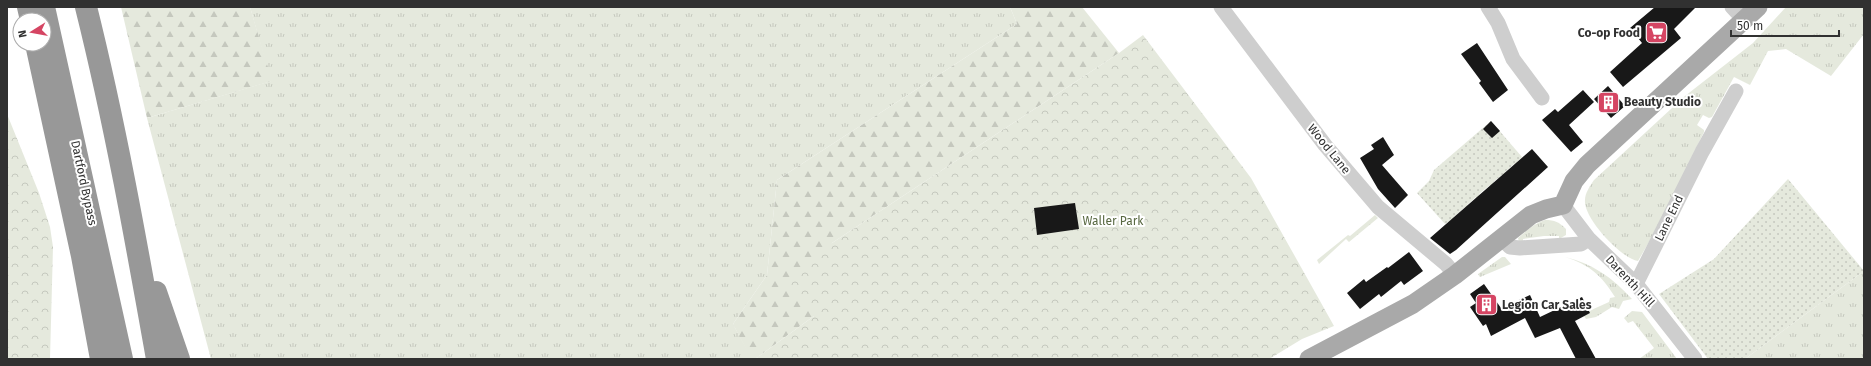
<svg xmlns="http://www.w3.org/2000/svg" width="1871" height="366" font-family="'Fira Sans',sans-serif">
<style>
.grass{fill:url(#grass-tufts)}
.forest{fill:url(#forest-firs)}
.park{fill:url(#park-crowns)}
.garden{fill:url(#garden-dots)}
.building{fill:#181818}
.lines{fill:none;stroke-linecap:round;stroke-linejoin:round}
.minor{stroke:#cecece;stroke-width:15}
.major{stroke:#a9a9a9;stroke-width:19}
.highway{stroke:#989898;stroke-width:22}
.labels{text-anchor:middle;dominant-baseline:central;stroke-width:4;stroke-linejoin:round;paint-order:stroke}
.poi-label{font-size:12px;font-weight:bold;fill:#313131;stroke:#fff;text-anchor:start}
.street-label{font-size:12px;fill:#313131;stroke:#fff}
.park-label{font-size:12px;fill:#596942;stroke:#fff}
</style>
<defs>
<pattern id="grass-tufts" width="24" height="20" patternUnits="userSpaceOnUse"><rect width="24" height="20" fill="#e5e9dd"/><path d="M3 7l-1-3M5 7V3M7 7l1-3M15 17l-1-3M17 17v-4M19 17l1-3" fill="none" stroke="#c5c8be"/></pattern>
<pattern id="forest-firs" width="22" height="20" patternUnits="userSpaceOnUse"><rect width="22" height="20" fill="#e5e9dd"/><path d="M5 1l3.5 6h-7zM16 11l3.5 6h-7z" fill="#c5c8be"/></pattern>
<pattern id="park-crowns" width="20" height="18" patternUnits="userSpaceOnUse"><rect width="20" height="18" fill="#e5e9dd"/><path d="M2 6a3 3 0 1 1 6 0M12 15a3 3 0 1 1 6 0" fill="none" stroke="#c5c8be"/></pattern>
<pattern id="garden-dots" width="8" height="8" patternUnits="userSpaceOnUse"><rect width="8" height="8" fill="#e5e9dd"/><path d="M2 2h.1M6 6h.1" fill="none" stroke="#c5c8be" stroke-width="1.8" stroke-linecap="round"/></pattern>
</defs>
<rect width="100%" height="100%" fill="#fff"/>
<!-- grass -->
<path class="grass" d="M 250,7 L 1010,7 L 1017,24 L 777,180 L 767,275 L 733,324 L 752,359 L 211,359 L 147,118 L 271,81 Z
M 1786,7 L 1864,7 L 1864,34 L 1831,76 L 1786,49 L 1768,51 L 1750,85 L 1734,77 L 1712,117 L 1709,118 L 1703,115 L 1697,125 L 1704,130 L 1704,132 L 1653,235 L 1638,261 C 1622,259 1583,218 1585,200 C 1585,193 1590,186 1594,180 L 1685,96 L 1753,43 Z
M 1375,215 L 1378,218 L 1349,242 L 1346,239 L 1319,264 L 1317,260 L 1348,235 L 1350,236 Z
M 1545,220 C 1555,220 1559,222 1566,229 L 1566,235 L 1559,239 L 1559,236 L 1544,236 L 1523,239 L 1523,244 L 1519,242 L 1518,238 C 1526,231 1535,223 1545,220 Z
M 1502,257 L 1505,257 L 1511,264 L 1480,277 L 1478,274 Z
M 1565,257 C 1592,263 1613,278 1632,299 L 1623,301 L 1619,309 L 1612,307 L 1596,317 L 1586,319 L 1584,316 L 1590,313 L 1589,311 L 1609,302 L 1610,298 L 1615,297 C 1601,275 1590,265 1565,257 Z
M 1864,271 L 1864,359 L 1745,359 Z
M 1632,311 L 1642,312 L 1677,359 L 1639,359 L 1654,348 L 1633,321 L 1628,323 L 1624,318 Z"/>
<!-- forest -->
<path class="forest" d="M 121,7 L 250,7 L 272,81 L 147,118 Z
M 1010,7 L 1082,7 L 1119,53 L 832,243 L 814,316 L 755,359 L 751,359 L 733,324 L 767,275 L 777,180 L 1017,24 Z"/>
<!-- park -->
<path class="park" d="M 1143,35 L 1251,178 L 1334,326 L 1302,339 L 1269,359 L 755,359 L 814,316 L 790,283 L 832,243 L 1119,53 Z
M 7,114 L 39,193 L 50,227 L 53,247 L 50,359 L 7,359 Z"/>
<!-- garden -->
<path class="garden" d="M 1491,121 L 1522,157 L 1517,162 L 1521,166 L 1518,168 L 1514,164 L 1505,172 L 1509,176 L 1506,179 L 1502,175 L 1493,182 L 1498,187 L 1494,190 L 1490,185 L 1479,194 L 1483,199 L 1480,202 L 1476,197 L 1467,205 L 1471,209 L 1469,212 L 1465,207 L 1454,217 L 1455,224 L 1451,220 L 1445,224 L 1417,193 L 1429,181 L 1434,170 Z
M 1788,179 L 1864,271 L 1745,359 L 1708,359 L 1659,294 L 1714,259 Z"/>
<!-- building -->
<path class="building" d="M 1655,7 L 1696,7 L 1674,29 L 1681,38 L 1623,87 L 1610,72 L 1642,43 L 1630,28 Z
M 1477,43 L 1508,90 L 1493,102 L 1479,83 L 1481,81 L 1461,54 Z
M 1608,86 L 1625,106 L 1611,118 L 1594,99 Z
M 1583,90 L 1594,102 L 1569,125 L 1583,142 L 1571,152 L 1542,120 L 1555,109 L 1558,112 Z
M 1491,121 L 1500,131 L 1492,138 L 1483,129 Z
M 1383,137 L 1394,155 L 1382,165 L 1408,195 L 1395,208 L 1378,189 L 1360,158 L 1374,149 L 1371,145 Z
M 1532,149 L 1548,167 L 1456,250 L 1450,254 L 1430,238 Z
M 1075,203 L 1079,229 L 1037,235 L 1034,208 Z
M 1409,252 L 1423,271 L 1404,285 L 1401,281 L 1381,297 L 1379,294 L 1360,309 L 1347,293 L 1364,279 L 1366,282 L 1387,267 L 1388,268 Z
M 1484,284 L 1501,308 L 1530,295 L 1540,317 L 1582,297 L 1590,313 L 1575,321 L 1596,359 L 1576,359 L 1560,328 L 1535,338 L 1525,318 L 1491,336 L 1486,324 L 1483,326 L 1470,307 L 1476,303 L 1470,294 Z"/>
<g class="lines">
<!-- minor -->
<path class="minor" d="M 1221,7 L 1325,145 L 1378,207 L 1446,264 L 1455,275
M 1488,7 L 1498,23 L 1513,59 L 1542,98
M 1732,7 L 1745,21
M 1563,205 L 1589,239 L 1636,284 L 1695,359
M 1502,239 L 1510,247 L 1520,248 L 1581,244 L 1589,239
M 1636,284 L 1702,152 L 1736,91"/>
<!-- major -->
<path class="major" d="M 1309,359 L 1413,304 L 1455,275 L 1531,215 L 1546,209 L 1563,205 L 1574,181 L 1587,165 L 1758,7"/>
<!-- highway -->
<path class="highway" d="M 28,7 L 31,20
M 44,7 L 122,359
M 86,7 C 115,123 136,241 157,359
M 36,44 L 82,256 L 101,359
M 156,292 L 179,359"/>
</g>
<!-- icons -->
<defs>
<symbol id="supermarket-square" viewBox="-11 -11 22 22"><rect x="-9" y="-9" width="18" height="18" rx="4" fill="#d54563" stroke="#fff"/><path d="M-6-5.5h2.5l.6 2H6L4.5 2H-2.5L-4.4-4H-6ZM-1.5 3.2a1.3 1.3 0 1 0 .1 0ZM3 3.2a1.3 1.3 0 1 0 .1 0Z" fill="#fff"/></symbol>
<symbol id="building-square" viewBox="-11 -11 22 22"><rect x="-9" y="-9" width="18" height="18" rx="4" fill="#d54563" stroke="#fff"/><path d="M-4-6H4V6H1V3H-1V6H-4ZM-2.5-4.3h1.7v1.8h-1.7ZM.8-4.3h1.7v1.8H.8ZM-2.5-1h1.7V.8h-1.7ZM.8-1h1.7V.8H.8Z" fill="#fff"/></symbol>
</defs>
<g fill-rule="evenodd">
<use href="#supermarket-square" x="1644" y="20" width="25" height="25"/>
<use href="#building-square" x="1596" y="90" width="25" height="25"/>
<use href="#building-square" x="1474" y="292" width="25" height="25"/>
</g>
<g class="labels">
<!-- poi labels -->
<g class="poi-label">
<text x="1640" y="33" text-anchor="end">Co-op Food</text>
<text x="1624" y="102">Beauty Studio</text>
<text x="1502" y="305">Legion Car Sales</text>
</g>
<!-- street labels -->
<g class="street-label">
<text transform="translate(1329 149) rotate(51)">Wood Lane</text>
<text transform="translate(84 183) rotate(78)">Dartford Bypass</text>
<text transform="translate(1669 218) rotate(-64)">Lane End</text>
<text transform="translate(1630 281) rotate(47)">Darenth Hill</text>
</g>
<!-- park labels -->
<g class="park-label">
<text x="1113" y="221">Waller Park</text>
</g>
</g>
<!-- border -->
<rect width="1871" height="366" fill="none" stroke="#313131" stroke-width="16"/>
<!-- north arrow -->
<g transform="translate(32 32) rotate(259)"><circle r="19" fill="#ffffff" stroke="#adadad"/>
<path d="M0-3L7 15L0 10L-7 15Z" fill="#d54563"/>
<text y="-6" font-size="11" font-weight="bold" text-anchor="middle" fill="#313131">N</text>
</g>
<!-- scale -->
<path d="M1731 30v6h108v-6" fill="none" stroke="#313131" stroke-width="2"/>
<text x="1737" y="30" font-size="12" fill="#313131" stroke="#ffffff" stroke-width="3" paint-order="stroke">50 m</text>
</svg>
